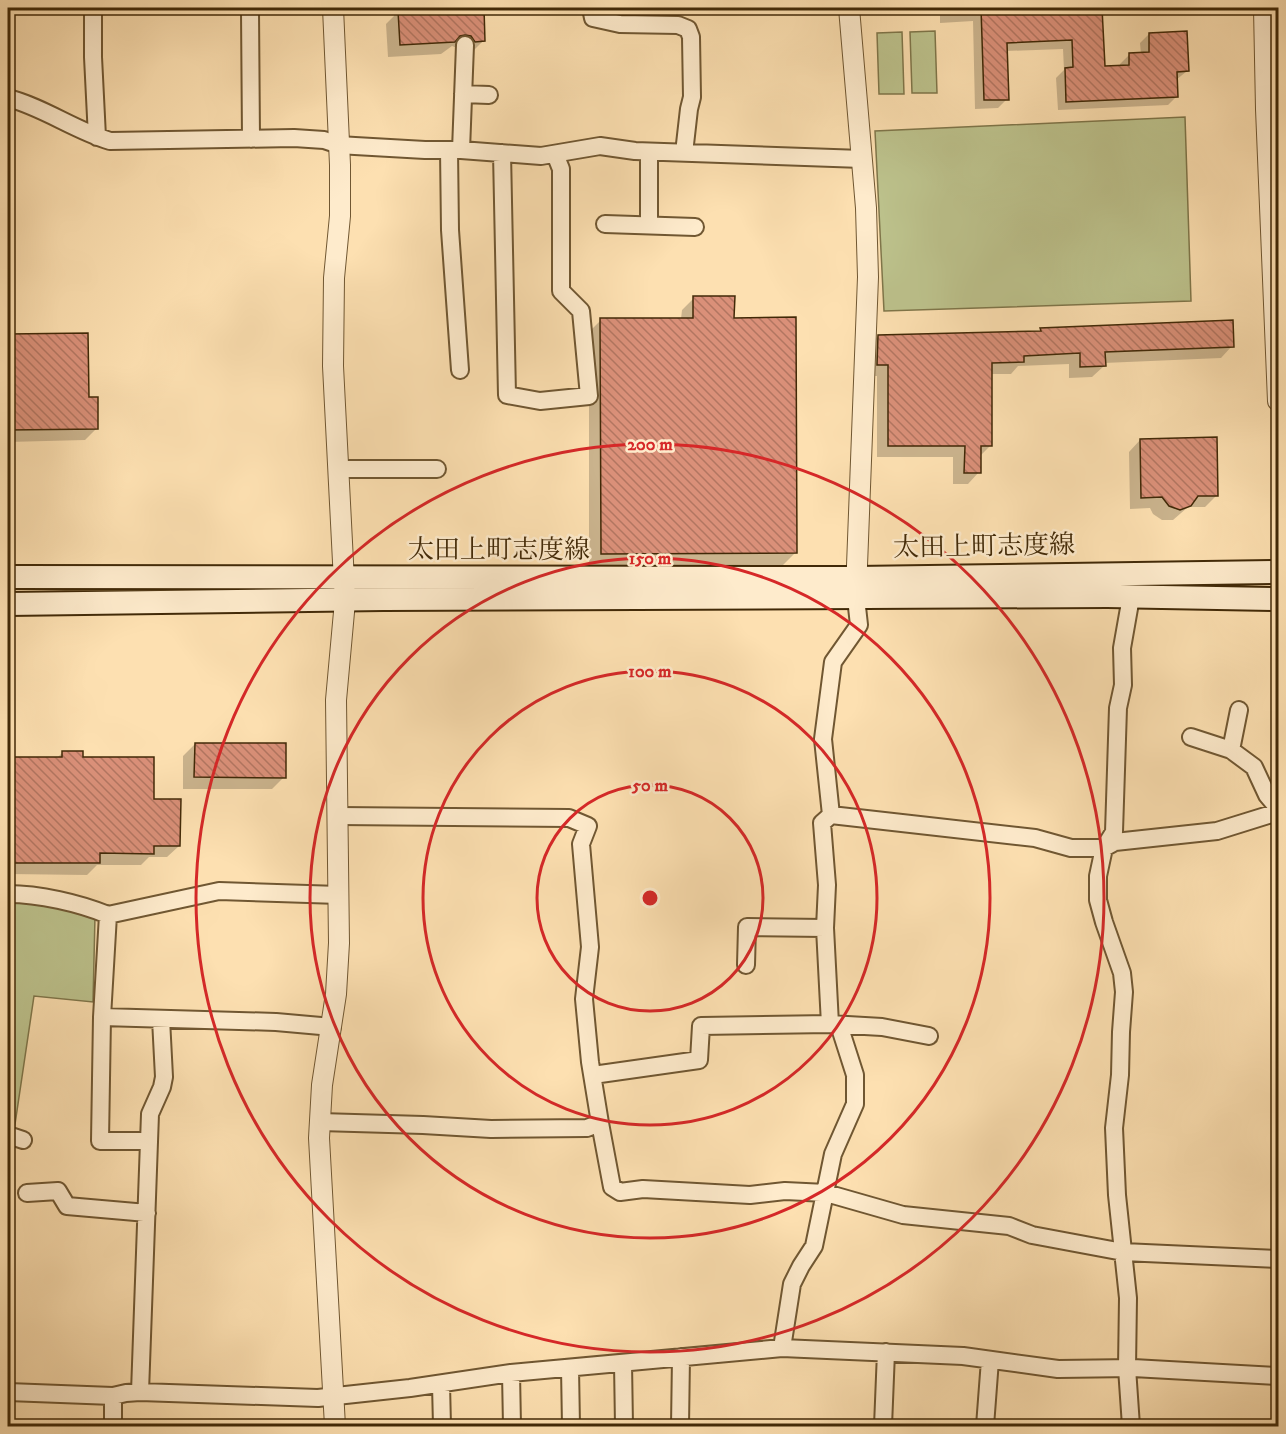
<svg xmlns="http://www.w3.org/2000/svg" width="1286" height="1434" font-family="'IM FELL DW Pica','Noto Serif JP',serif">
<style>
.pitch{fill:#bdc38d;stroke:#7f764a;stroke-width:1.5}
.shadow{fill:#0003}
.building{fill:url(#building-back-hatch);stroke:#412907;stroke-width:1.5}
.lines{fill:none;stroke-linecap:round;stroke-linejoin:round}
.minor-casing{stroke:#705732;stroke-width:20}
.tertiary-casing{stroke:#705732;stroke-width:22}
.secondary-casing{stroke:#412907;stroke-width:26}
.minor{stroke:#feebcc;stroke-width:16}
.tertiary{stroke:#feebcc;stroke-width:20}
.secondary{stroke:#feebcc;stroke-width:22}
.ring{fill:none;stroke:#d62828;stroke-width:3}
.labels{text-anchor:middle;dominant-baseline:central;stroke-width:5;stroke-linejoin:round;paint-order:stroke}
.street-label{font-size:26px;fill:#412907;stroke:#feebcc}
.centre{fill:#d62828;stroke:#feebcc;stroke-width:3}
.ring-label{font-size:18px;text-anchor:middle;font-weight:bold;fill:#d62828;stroke:#feebcc;stroke-width:5;stroke-linejoin:round;paint-order:stroke}
</style>
<defs>
<pattern id="building-back-hatch" width="6" height="6" patternUnits="userSpaceOnUse" patternTransform="scale(1.5)"><rect width="6" height="6" fill="#da9079"/><path d="M-1 5l2 2M0 0l6 6M5-1l2 2" fill="none" stroke="#b27661"/></pattern>
</defs>
<rect width="100%" height="100%" fill="#fde0b1"/>
<filter id="stains"><feTurbulence type="fractalNoise" baseFrequency=".00333" numOctaves="4"/><feColorMatrix values="0 0 0 0 .2 0 0 0 0 .09 0 0 0 0 .02 0 0 0 .5 -.17"/></filter>
<radialGradient id="worn" r=".72"><stop offset=".6" stop-color="#630" stop-opacity="0"/><stop offset="1" stop-color="#630" stop-opacity=".3"/></radialGradient>
<!-- pitch -->
<path class="pitch" d="M 935,31 L 937,93 L 912,93 L 910,32 Z
M 902,32 L 904,94 L 879,94 L 877,33 Z
M 1185,117 L 1191,301 L 884,311 L 875,131 Z
M 8,898 L 23,899 L 95,916 L 93,1002 L 34,996 L 14,1131 L 8,1130 Z"/>
<!-- shadow -->
<path class="shadow" d="M 394,8 L 482,8 L 484,40 L 471,53 L 452,46 L 441,54 L 388,57 L 386,24 L 394,16 Z
M 940,8 L 1008,8 L 1008,9 L 1092,8 L 1103,68 L 1120,67 L 1120,64 L 1129,55 L 1141,54 L 1140,43 L 1149,34 L 1187,71 L 1176,80 L 1177,96 L 1168,105 L 1058,110 L 1056,78 L 1064,70 L 1063,49 L 1006,51 L 1007,99 L 998,108 L 975,109 L 973,21 L 940,23 Z
M 1151,8 L 1195,8 L 1191,12 L 1151,13 Z
M 694,298 L 733,319 L 795,553 L 783,565 L 589,566 L 589,332 L 601,320 L 681,319 L 682,310 Z
M 1041,329 L 1232,346 L 1221,358 L 1104,363 L 1104,366 L 1092,377 L 1069,378 L 1069,364 L 1018,366 L 1011,374 L 991,374 L 991,445 L 979,457 L 979,472 L 968,484 L 953,484 L 953,457 L 877,457 L 877,376 L 866,376 L 867,348 L 878,336 L 1038,333 Z
M 87,334 L 88,399 L 97,428 L 85,440 L 8,442 L 8,336 Z
M 1140,440 L 1217,495 L 1205,507 L 1188,507 L 1173,520 L 1162,520 L 1153,514 L 1150,508 L 1130,509 L 1129,452 Z
M 195,744 L 284,777 L 272,789 L 183,789 L 183,756 Z
M 63,752 L 81,758 L 152,800 L 179,846 L 167,857 L 149,857 L 141,865 L 97,865 L 87,875 L 8,874 L 8,758 L 56,759 Z"/>
<!-- building -->
<path class="building" d="M 406,8 L 484,8 L 485,41 L 475,42 L 471,36 L 465,35 L 460,36 L 455,42 L 400,45 L 398,11 L 406,10 Z
M 981,8 L 1102,8 L 1105,66 L 1129,65 L 1129,53 L 1149,52 L 1149,33 L 1187,31 L 1189,71 L 1177,72 L 1178,97 L 1066,102 L 1065,68 L 1073,67 L 1072,40 L 1007,43 L 1009,100 L 984,100 Z
M 693,296 L 735,296 L 734,318 L 796,317 L 797,553 L 601,554 L 600,318 L 693,318 Z
M 1233,320 L 1234,347 L 1105,352 L 1106,366 L 1080,367 L 1080,353 L 1024,356 L 1024,362 L 992,363 L 992,446 L 981,446 L 981,473 L 964,473 L 965,446 L 888,446 L 888,365 L 877,365 L 878,335 L 1041,331 L 1040,328 Z
M 88,333 L 89,397 L 98,397 L 98,429 L 8,430 L 8,334 Z
M 1217,437 L 1218,496 L 1198,496 L 1191,506 L 1180,510 L 1169,506 L 1162,497 L 1141,498 L 1140,439 Z
M 195,743 L 286,743 L 286,778 L 194,777 Z
M 62,751 L 83,751 L 83,757 L 154,757 L 154,799 L 181,799 L 180,846 L 154,846 L 154,854 L 100,853 L 100,863 L 8,863 L 8,757 L 62,757 Z"/>
<g class="lines">
<defs>
<path id="minor" d="M 93,8 L 93,57 L 97,137
M 591,8 L 593,18 L 620,24 L 678,25 L 688,29 L 691,37 L 692,97 L 689,109 L 684,153
M 250,11 L 251,139
M 463,94 L 489,95
M 8,98 C 43,107 74,130 110,141 L 294,138 L 324,140 L 339,145 L 355,146 L 425,150 L 461,150 L 541,156 L 600,146 L 635,151 L 862,159
M 449,150 L 450,230 L 460,370
M 461,150 L 465,45
M 649,152 L 649,225
M 502,153 L 507,395 L 540,401 L 589,396 L 581,311 L 561,291 L 561,169 L 555,154
M 605,224 L 695,227
M 338,469 L 437,469
M 1131,597 L 1122,648 L 1123,685 L 1118,708 L 1114,832 L 1104,848 L 1098,876 L 1098,900 L 1104,922 L 1122,973 L 1124,992 L 1121,1032 L 1120,1075 L 1114,1128 L 1117,1195 L 1128,1298 L 1127,1368 L 1131,1426
M 1239,710 L 1231,750 L 1254,767 L 1267,795 L 1278,808
M 1191,737 L 1231,750
M 831,815 L 1035,838 L 1071,848 L 1104,848 L 1115,842 L 1217,831 L 1278,812
M 8,894 C 39,894 79,903 108,915 L 102,1017 L 100,1141 L 149,1141
M 108,915 L 219,891 L 339,895
M 746,965 L 747,927 L 825,928
M 102,1017 L 276,1022 L 332,1027
M 830,1024 L 882,1027 L 929,1036
M 593,1075 L 699,1060 L 701,1026 L 830,1024 L 825,928 L 827,885 L 822,823 L 831,815 L 823,739 L 833,662 L 859,625 L 856,598
M 320,1122 L 423,1125 L 491,1129 L 587,1128 L 600,1123 L 590,1062 L 584,999 L 590,947 L 581,844 L 588,826 L 569,818 L 338,816
M 600,1123 L 612,1187 L 620,1192 L 643,1189 L 750,1195 L 785,1191 L 826,1193 L 903,1215 L 1009,1226 L 1032,1235 L 1123,1252 L 1278,1259
M 8,1135 L 23,1140
M 27,1193 L 58,1191 L 67,1206 L 147,1213
M 782,1348 L 792,1284 L 801,1266 L 814,1246 L 833,1154 L 855,1104 L 855,1075 L 839,1025
M 623,1363 L 624,1426
M 570,1368 L 571,1426
M 511,1373 L 512,1426
M 441,1384 L 442,1426
M 8,1392 L 113,1396 L 126,1393 L 140,1392 L 318,1398 L 410,1388 L 511,1373 L 782,1348 L 963,1356 L 1058,1369 L 1133,1368 L 1278,1376
M 140,1392 L 150,1114 L 162,1087 L 164,1077 L 161,1019
M 113,1426 L 113,1396
M 680,1426 L 681,1357
M 883,1426 L 886,1352
M 985,1426 L 990,1360"/>
<path id="tertiary" d="M 333,8 L 340,165 L 340,216 L 334,278 L 333,366 L 345,601 L 336,700 L 339,943 L 336,994 L 322,1085 L 319,1138 L 335,1426
M 849,8 L 866,208 L 868,277 L 856,592
M 1264,8 L 1266,109 L 1278,401"/>
<path id="secondary" d="M 8,577 L 856,578 L 1278,572
M 8,604 L 383,599 L 1107,596 L 1278,599"/>
</defs>
<!-- minor casing -->
<use href="#minor" class="minor-casing"/>
<!-- tertiary casing -->
<use href="#tertiary" class="tertiary-casing"/>
<!-- secondary casing -->
<use href="#secondary" class="secondary-casing"/>
<!-- minor -->
<use href="#minor" class="minor"/>
<!-- tertiary -->
<use href="#tertiary" class="tertiary"/>
<!-- secondary -->
<use href="#secondary" class="secondary"/>
</g>
<!-- distance rings -->
<g class="ring">
<circle cx="650" cy="898" r="113"/>
<circle cx="650" cy="898" r="227"/>
<circle cx="650" cy="898" r="340"/>
<circle cx="650" cy="898" r="454"/>
</g>
<g class="labels">
<!-- street labels -->
<g class="street-label">
<text transform="translate(984 547) rotate(-1)">太田上町志度線</text>
<text x="499" y="550">太田上町志度線</text>
</g>
</g>
<circle cx="650" cy="898" r="9" class="centre"/>
<g class="ring-label">
<text x="650" y="450">200 m</text>
<text x="650" y="564">150 m</text>
<text x="650" y="677">100 m</text>
<text x="650" y="791">50 m</text>
</g>
<!-- margin -->
<rect width="1286" height="1434" fill="none" stroke="#fde0b1" stroke-width="30"/>
<rect x="9" y="9" width="1268" height="1416" fill="none" stroke="#412907" stroke-width="3"/>
<rect x="15" y="15" width="1256" height="1404" fill="none" stroke="#412907" stroke-width="1.5"/>
<rect width="100%" height="100%" filter="url(#stains)"/>
<rect width="100%" height="100%" fill="url(#worn)"/>
</svg>
